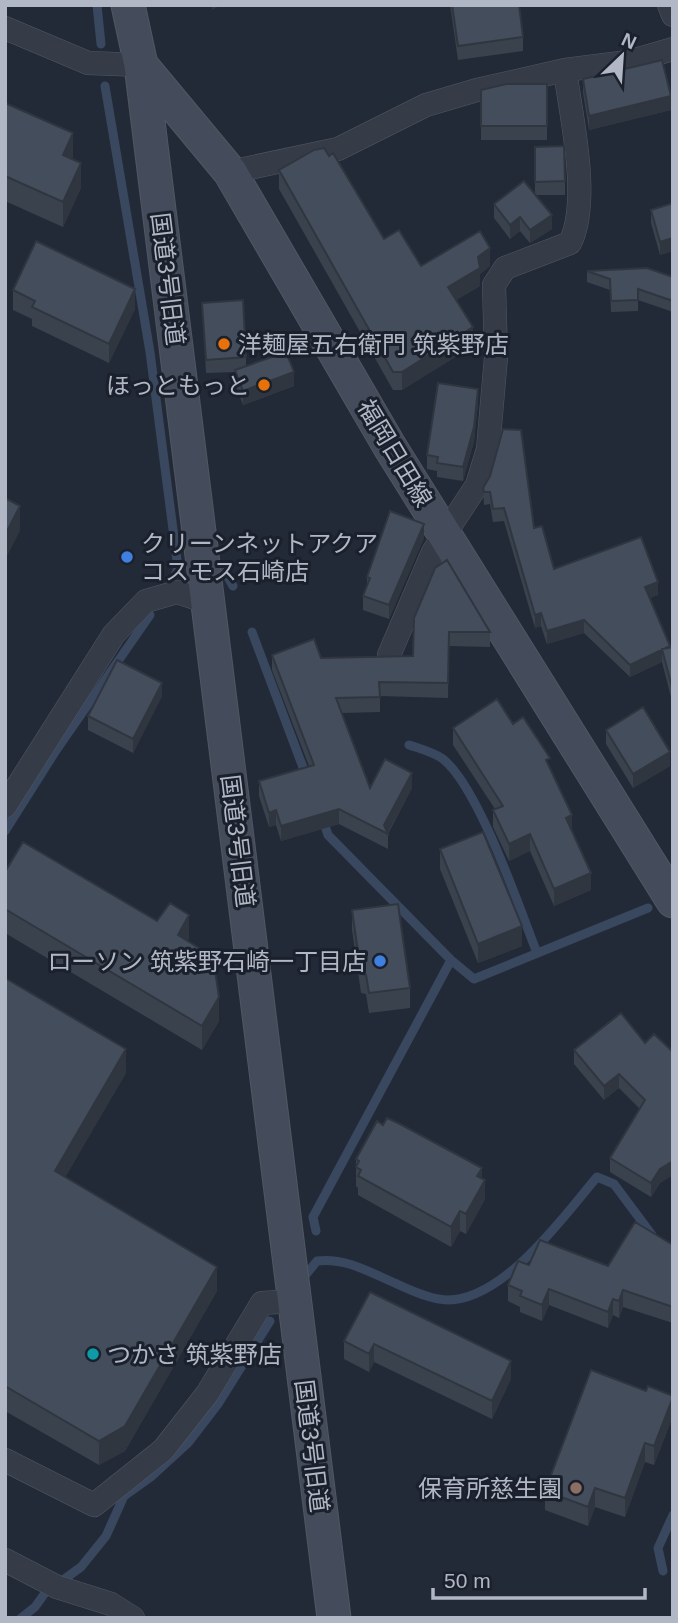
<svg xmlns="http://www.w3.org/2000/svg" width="678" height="1623" font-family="Arial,'Noto Sans JP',sans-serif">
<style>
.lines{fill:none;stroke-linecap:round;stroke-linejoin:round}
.stream{stroke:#39475f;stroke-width:9}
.street-casing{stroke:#515762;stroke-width:24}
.secondary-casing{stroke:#515762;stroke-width:35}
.street{stroke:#363c47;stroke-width:23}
.secondary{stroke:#444b5a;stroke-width:33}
.wall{fill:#3a424e}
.shaded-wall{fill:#303640}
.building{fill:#444d5b;stroke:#303640;stroke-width:2}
.food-dot{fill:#e8710a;stroke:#1b212c;stroke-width:2.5}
.shop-dot{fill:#3f7fe0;stroke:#1b212c;stroke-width:2.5}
.culture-dot{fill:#0f9aa8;stroke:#1b212c;stroke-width:2.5}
.education-dot{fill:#8d6e63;stroke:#1b212c;stroke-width:2.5}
.labels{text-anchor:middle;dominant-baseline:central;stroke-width:6;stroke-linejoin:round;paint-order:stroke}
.street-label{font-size:24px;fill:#b1b7c4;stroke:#1b212c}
.poi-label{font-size:24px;fill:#b1b7c4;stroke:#1b212c;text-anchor:start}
</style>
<rect width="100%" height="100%" fill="#232a37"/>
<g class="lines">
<!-- stream -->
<path class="stream" d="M 97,5 L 101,44
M 105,86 L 150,352 L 178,568 L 175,575
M 224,570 L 233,586
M 252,632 L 307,778
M 409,745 C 421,749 433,752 443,759 C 479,788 519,907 537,953
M 322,817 L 328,835 L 451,960 L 474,979 L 648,908
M 5,831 L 55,752 L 150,615
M 316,1231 L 313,1217 L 451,960
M 304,1277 L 317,1261 C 345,1257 371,1273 397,1284 C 412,1291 432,1300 448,1300 C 505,1299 563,1217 597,1177 L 614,1184 L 652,1235
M 663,1571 L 658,1548 L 673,1515
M 21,1618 L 35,1607 L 45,1593 L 81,1567 L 106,1536 L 124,1496 L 152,1476 L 188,1443 L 218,1404 L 270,1321"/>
<defs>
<path id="street" d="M 669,5 L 673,15
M 5,28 L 88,63 L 141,65
M 230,172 L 338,149 L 426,105 L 477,90 L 565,70 L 628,62 L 673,49
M 389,655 L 433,552 L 477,485 L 488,449 L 496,357 L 494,285 L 505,268 L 570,243 C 591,200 571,117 565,70
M 5,806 L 114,634 L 146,601 L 177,592 L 208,602
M 5,1460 L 94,1505 L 163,1450 L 207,1394 L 262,1303 L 294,1301
M 5,1560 L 57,1587 L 111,1604 L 133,1618"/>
<path id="secondary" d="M 128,5 L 141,65 L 334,1618
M 141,65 L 230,172 L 390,447 L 673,901"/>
</defs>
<!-- street casing -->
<use href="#street" class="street-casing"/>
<!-- secondary casing -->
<use href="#secondary" class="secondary-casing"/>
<!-- street -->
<use href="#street" class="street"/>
<!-- secondary -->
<use href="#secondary" class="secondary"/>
</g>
<!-- wall -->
<path class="wall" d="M 450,5 L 519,5 L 523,37 L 523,51 L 458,60 Z
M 583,79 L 671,110 L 589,130 L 583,93 Z
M 547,84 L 547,140 L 481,140 L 481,90 Z
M 5,103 L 73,158 L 72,159 L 81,188 L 63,227 L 5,201 Z
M 535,147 L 565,181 L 565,195 L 536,195 L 552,229 L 530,243 L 520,231 L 510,239 L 494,218 L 494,204 L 535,195 Z
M 279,170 L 384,239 L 421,266 L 490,266 L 480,274 L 480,286 L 456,300 L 473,346 L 402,390 L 393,390 L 279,189 Z
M 673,203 L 673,251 L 660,255 L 651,223 L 651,210 Z
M 587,271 L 673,277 L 673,312 L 638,300 L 638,311 L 611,312 L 610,290 L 587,282 Z
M 13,290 L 135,309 L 109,363 L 32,326 L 32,319 L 13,310 Z
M 202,303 L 246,357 L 246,366 L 294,386 L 243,405 L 235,384 L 235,372 L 206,373 Z
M 478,402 L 474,441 L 463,481 L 437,477 L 437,471 L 427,469 L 427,455 Z
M 490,476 L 534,528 L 554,569 L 658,595 L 649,598 L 670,647 L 673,647 L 673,705 L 662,662 L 630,677 L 584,633 L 547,644 L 541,626 L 535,628 L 504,521 L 493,522 L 490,504 L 484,505 L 483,488 Z
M 424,538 L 389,619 L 363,610 L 363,596 L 367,586 L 367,577 Z
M 414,618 L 490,632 L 490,647 L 449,646 L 448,698 L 380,696 L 380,712 L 342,713 L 370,788 L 412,788 L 388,834 L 388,849 L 339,824 L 281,841 L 276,825 L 269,827 L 259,796 L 259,781 L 309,766 L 272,670 L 272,655 L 321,658 L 413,656 Z
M 162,696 L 133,753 L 88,730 L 88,716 Z
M 513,724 L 550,769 L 572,830 L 591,890 L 554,906 L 530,851 L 509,861 L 493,827 L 493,810 L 495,809 L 453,745 L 453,728 Z
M 606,730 L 670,766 L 633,788 L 606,744 Z
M 440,849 L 522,946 L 478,963 L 440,869 Z
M 5,872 L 157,921 L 189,939 L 188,941 L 219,1021 L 202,1050 L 5,933 Z
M 352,910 L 410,988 L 410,1008 L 369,1013 L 366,994 L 361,993 L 352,930 Z
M 5,978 L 126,1073 L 65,1177 L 217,1291 L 125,1451 L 99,1465 L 5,1411 Z
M 645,1043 L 673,1052 L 673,1175 L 660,1183 L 651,1197 L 610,1172 L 610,1158 L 640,1109 L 619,1088 L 604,1100 L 574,1064 L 574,1050 Z
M 356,1159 L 482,1178 L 485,1199 L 466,1234 L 460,1231 L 451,1247 L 358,1195 L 358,1188 L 356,1186 Z
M 673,1245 L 673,1323 L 623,1307 L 619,1318 L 613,1315 L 608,1328 L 549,1305 L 542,1321 L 520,1312 L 520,1307 L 508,1301 L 508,1285 L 529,1265 L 608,1266 Z
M 370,1292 L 511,1379 L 492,1419 L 374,1362 L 369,1372 L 344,1359 L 344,1341 Z
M 646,1391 L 673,1396 L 673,1416 L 654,1465 L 645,1462 L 625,1517 L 595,1507 L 588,1526 L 545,1510 L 545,1491 Z"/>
<!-- shaded-wall -->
<path class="shaded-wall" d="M 212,5 L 221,5 L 212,10 Z
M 671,96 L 671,110 L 589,130 L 589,116 Z
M 73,133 L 73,158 L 63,180 L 63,155 Z
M 81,163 L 81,188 L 63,227 L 63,202 Z
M 552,215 L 552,229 L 530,243 L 530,230 Z
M 520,217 L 520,231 L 510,239 L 510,225 Z
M 673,238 L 673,251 L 660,255 L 660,242 Z
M 490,248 L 490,266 L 480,274 L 480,286 L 448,305 L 448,287 L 478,257 Z
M 135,289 L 135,309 L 109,363 L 109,344 Z
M 473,327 L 473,346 L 402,390 L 402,372 Z
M 294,372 L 294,386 L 243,405 L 243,391 Z
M 478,389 L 478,402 L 474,441 L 463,481 L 463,467 Z
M 20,506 L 20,531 L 5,560 L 5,535 Z
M 424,524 L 424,538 L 389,619 L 389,605 Z
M 658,582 L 658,595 L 645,600 L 645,587 Z
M 541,613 L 541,626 L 535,628 L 535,615 Z
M 584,620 L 584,633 L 547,644 L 547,631 Z
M 662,650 L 662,662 L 630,677 L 630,665 Z
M 162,683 L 162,696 L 133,753 L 133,739 Z
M 670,752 L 670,766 L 633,788 L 633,774 Z
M 412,773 L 412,788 L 387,834 L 384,825 Z
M 339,809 L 339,824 L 281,841 L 281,826 Z
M 276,810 L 276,825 L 269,827 L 269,813 Z
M 572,815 L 572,832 L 566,818 Z
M 530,834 L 530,851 L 509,861 L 509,844 Z
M 591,873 L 591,890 L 554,906 L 554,889 Z
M 189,915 L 189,939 L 178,959 L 178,935 Z
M 522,926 L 522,946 L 478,963 L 478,944 Z
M 219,997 L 219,1021 L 202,1050 L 202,1026 Z
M 126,1049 L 126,1073 L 55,1195 L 55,1171 Z
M 619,1074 L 619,1088 L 604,1100 L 604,1086 Z
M 673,1161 L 673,1175 L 660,1183 L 651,1197 L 651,1183 L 660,1169 Z
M 482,1168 L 482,1185 L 485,1180 L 485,1199 L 466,1234 L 466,1214 L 477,1176 Z
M 460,1211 L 460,1231 L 451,1247 L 451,1227 Z
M 217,1267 L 217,1291 L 125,1451 L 99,1465 L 99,1441 Z
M 549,1289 L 549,1305 L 542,1321 L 542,1305 Z
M 623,1290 L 623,1307 L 619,1318 L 619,1301 Z
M 613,1299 L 613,1315 L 608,1328 L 608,1312 Z
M 374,1344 L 374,1362 L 369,1372 L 369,1354 Z
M 511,1361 L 511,1379 L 492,1419 L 492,1401 Z
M 673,1397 L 673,1416 L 654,1465 L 654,1446 Z
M 645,1443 L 645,1462 L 625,1517 L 625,1498 Z
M 595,1488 L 595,1507 L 588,1526 L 588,1507 Z"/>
<!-- building -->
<path class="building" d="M 452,5 L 519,5 L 523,37 L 458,46 Z
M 662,60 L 671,96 L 589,116 L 583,79 Z
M 506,84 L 547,84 L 547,126 L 481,126 L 481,90 Z
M 5,103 L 73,133 L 63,155 L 81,163 L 63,202 L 5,176 Z
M 564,146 L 565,181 L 535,182 L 535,147 Z
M 324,148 L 329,156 L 333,153 L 384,239 L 399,230 L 421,266 L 480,231 L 490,248 L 478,257 L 480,268 L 448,287 L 473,327 L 402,372 L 393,372 L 279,170 L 314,150 Z
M 524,181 L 552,215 L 530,230 L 520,217 L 510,225 L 494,204 Z
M 673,203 L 673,238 L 660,242 L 651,210 Z
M 36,241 L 135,289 L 109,344 L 32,307 L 35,301 L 13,290 Z
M 647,268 L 673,277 L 673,301 L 638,289 L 638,300 L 611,301 L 610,279 L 587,271 Z
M 243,300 L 246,357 L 206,360 L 202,303 Z
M 286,352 L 294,372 L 243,391 L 235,370 Z
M 438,383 L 478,389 L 474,427 L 463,467 L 437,463 L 438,457 L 427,455 Z
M 503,429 L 521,430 L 534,528 L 542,526 L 554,569 L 641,537 L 658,582 L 645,587 L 670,646 L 630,665 L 584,620 L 547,631 L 541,613 L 535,615 L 504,508 L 493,509 L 490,492 L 484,492 L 483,488 L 490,476 Z
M 5,498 L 20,506 L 5,535 Z
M 390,511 L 424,524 L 389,605 L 363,596 L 370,578 L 367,577 Z
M 447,560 L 490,632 L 449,632 L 448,683 L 379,682 L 380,697 L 336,698 L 370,788 L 385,759 L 412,773 L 384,825 L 388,834 L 339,809 L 281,826 L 276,810 L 269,813 L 259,781 L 314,765 L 272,655 L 314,639 L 321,658 L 413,656 L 414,618 L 435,568 Z
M 673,647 L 673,691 L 662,649 Z
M 117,660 L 162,683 L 133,739 L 88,716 Z
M 497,699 L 513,724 L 523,717 L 550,758 L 546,760 L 572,815 L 566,818 L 591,873 L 554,889 L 530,834 L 509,844 L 493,810 L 503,806 L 453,728 Z
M 643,707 L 670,752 L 633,774 L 606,730 Z
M 483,832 L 522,926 L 478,944 L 440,849 Z
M 23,842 L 157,921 L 170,903 L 189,915 L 178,935 L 213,957 L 219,997 L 202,1026 L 5,909 L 5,872 Z
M 398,904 L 410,988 L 369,993 L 366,975 L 361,973 L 352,910 Z
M 5,978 L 126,1049 L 55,1171 L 217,1267 L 125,1426 L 99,1441 L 5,1386 Z
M 621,1013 L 645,1043 L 654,1034 L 673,1052 L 673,1161 L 660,1169 L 651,1183 L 610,1158 L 645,1100 L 619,1074 L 604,1086 L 574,1050 Z
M 387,1118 L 398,1123 L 482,1168 L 477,1176 L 485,1180 L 466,1214 L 460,1211 L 451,1227 L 358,1176 L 361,1170 L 356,1167 L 359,1161 L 356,1159 L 377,1121 L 383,1125 Z
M 635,1222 L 673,1245 L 673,1307 L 623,1290 L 619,1301 L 613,1299 L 608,1312 L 549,1289 L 542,1305 L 520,1296 L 522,1291 L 508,1285 L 518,1261 L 529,1265 L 540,1240 L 608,1266 Z
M 370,1292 L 511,1361 L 492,1401 L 374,1344 L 369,1354 L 344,1341 Z
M 591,1370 L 646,1391 L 648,1386 L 673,1396 L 673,1397 L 654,1446 L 645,1443 L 625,1498 L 595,1488 L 588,1507 L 545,1491 Z"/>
<!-- markers -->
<g class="food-dot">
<circle cx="224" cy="344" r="7"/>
<circle cx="264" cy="385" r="7"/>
</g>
<g class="shop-dot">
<circle cx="127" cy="557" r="7"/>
<circle cx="380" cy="961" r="7"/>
</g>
<circle class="culture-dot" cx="93" cy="1354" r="7"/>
<circle class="education-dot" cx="576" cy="1488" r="7"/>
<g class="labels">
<!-- street labels -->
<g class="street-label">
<text transform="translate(168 279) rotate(83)">国道3号旧道</text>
<text transform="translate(395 453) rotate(59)">福岡日田線</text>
<text transform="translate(238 841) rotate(83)">国道3号旧道</text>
<text transform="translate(312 1446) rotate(83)">国道3号旧道</text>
</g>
<!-- poi labels -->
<g class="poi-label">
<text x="238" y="344">洋麺屋五右衛門 筑紫野店</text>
<text x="250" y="385" text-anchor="end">ほっともっと</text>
<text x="141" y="543">クリーンネットアクア<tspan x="141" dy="28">コスモス石崎店</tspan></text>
<text x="366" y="961" text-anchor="end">ローソン 筑紫野石崎一丁目店</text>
<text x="107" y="1354">つかさ 筑紫野店</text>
<text x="562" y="1488" text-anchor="end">保育所慈生園</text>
</g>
</g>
<!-- border -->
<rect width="678" height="1623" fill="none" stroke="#b1b7c4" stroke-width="14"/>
<!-- north arrow -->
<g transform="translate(622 56) rotate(25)" stroke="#1b212c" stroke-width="5" paint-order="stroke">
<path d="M0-5L12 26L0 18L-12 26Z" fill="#b1b7c4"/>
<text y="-10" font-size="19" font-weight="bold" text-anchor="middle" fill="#b1b7c4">N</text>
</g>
<!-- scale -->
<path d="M433 1588v10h212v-10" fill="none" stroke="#b1b7c4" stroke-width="3.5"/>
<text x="444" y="1588" font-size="21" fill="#b1b7c4" stroke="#1b212c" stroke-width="5" paint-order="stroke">50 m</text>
</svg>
